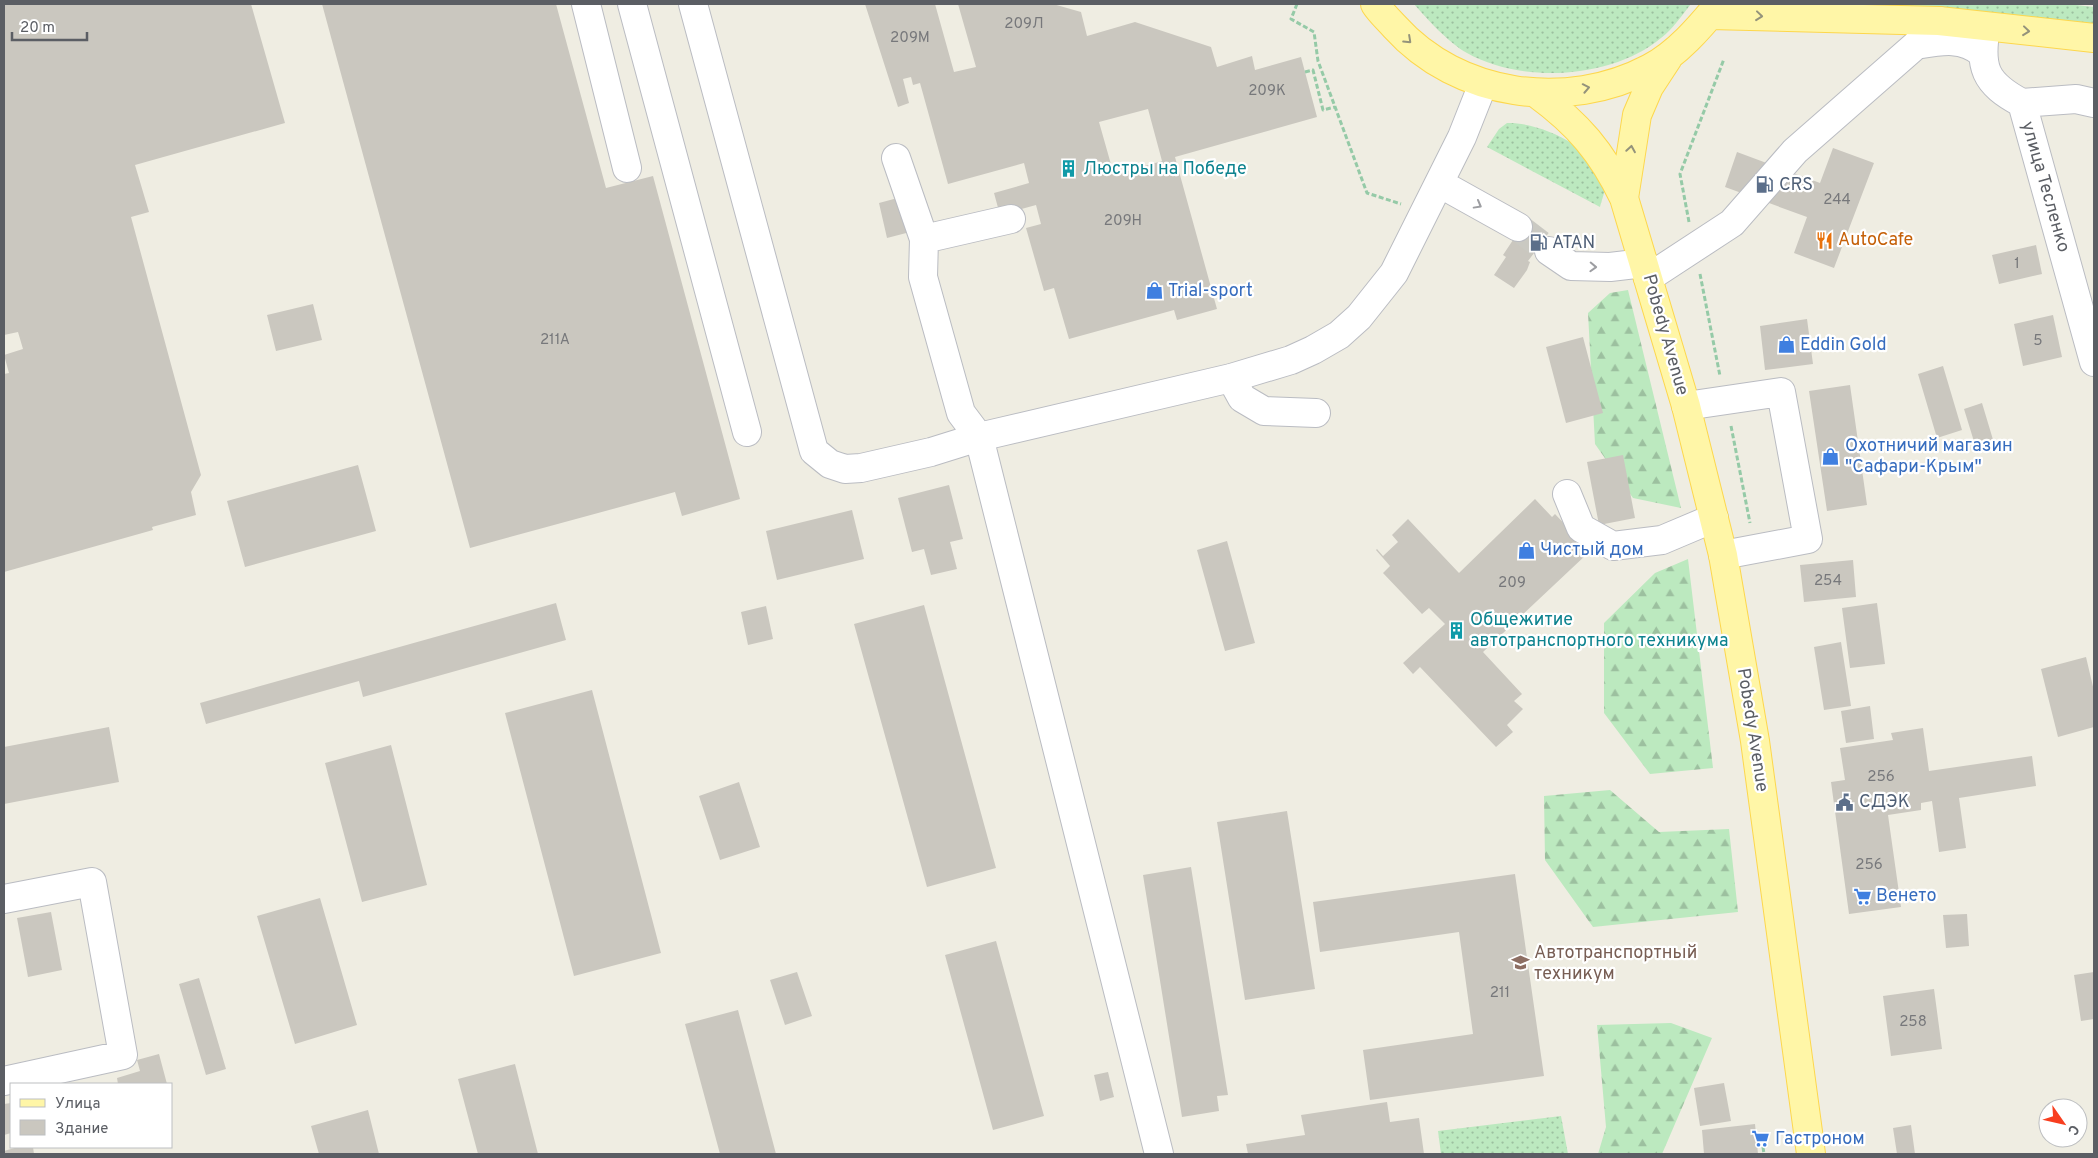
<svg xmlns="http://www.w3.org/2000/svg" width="2098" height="1158" font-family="Overpass,sans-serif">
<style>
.grass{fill:url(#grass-dots)}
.forest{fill:url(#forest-firs)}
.building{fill:#cac7bf;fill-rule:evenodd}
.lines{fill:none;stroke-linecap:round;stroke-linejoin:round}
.minor-tunnel{stroke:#cac9c2;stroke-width:28;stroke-dasharray:28 14;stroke-linecap:butt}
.minor-casing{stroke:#babcc2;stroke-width:30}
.major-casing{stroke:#fdd74d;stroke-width:30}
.path{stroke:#95caa7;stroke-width:3;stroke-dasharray:5 2.5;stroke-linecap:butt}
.minor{stroke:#fff;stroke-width:28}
.major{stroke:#fff6a7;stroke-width:28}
.oneway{stroke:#94937b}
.oneway2{stroke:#9d9ea2}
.labels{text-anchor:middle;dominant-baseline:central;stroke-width:4.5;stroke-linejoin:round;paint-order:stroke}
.number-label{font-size:15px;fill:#77787b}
.culture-label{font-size:18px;fill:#0d838f;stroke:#fff;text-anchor:start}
.service-label{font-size:18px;fill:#4e5e75;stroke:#fff;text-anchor:start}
.street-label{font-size:18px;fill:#5b5e64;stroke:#fff}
.food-label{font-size:18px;fill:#c56008;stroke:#fff;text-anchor:start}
.shop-label{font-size:18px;fill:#366cbe;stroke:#fff;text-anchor:start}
.education-label{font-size:18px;fill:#785e54;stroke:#fff;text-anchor:start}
</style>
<defs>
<pattern id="grass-dots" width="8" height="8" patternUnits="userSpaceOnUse" patternTransform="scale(1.25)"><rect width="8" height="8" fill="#bce9bf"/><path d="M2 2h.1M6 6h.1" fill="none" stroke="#9cc09f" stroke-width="1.8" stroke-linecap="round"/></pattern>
<pattern id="forest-firs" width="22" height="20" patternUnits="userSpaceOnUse" patternTransform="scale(1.25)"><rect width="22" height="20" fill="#bce9bf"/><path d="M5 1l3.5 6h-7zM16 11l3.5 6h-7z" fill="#9cc09f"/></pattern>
</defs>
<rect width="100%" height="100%" fill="#efede2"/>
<!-- grass -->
<path class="grass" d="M 1414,4 L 1691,4 C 1682,15 1673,29 1661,38 C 1612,79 1522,84 1467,53 C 1449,43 1427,19 1414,4 Z
M 1785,4 L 2067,4 L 2094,7 L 2094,30 Z
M 1507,123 C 1540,122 1594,147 1605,180 C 1607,187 1602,199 1600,207 L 1487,147 L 1499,129 Z
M 1561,1116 L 1568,1154 L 1441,1154 L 1438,1131 Z"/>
<!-- forest -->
<path class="forest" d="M 1628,290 L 1681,508 L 1633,498 L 1595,444 L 1588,313 L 1610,293 Z
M 1688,559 L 1713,768 L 1650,774 L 1604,713 L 1604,623 L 1655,573 Z
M 1610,790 L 1659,832 L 1729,829 L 1738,912 L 1593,927 L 1545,860 L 1544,796 Z
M 1671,1023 L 1712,1038 L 1662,1154 L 1598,1154 L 1606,1127 L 1597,1025 Z"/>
<!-- building -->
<path class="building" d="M 4,4 L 251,4 L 285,123 L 135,165 L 149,212 L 131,217 L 201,475 L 191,492 L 196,515 L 152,527 L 153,530 L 4,572 L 4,374 L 9,373 L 4,355 L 23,349 L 18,332 L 4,335 Z
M 322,4 L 556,4 L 606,188 L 653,176 L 740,499 L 682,516 L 675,492 L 470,548 Z
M 865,4 L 935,4 L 954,72 L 976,67 L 958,4 L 1053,4 L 1081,12 L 1087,36 L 1135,22 L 1211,47 L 1217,67 L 1252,56 L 1255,70 L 1301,57 L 1317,117 L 1175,157 L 1217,309 L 1177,320 L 1174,310 L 1069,339 L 1054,288 L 1044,291 L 1026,228 L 1041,224 L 1036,205 L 1000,215 L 994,193 L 1029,183 L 1024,163 L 948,184 L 920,83 L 913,85 L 911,77 L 903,79 L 909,103 L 898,107 ZM 1148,109 L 1162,161 L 1114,175 L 1099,122 Z
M 1833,148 L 1874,163 L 1834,268 L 1794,253 L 1807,217 L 1725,187 L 1737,152 L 1820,183 Z
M 905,196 L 914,231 L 887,238 L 879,203 Z
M 1527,225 L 1544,234 L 1547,239 L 1544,259 L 1534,253 L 1528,261 L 1530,262 L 1527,270 L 1514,288 L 1494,275 L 1506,257 L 1503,255 L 1513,240 L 1512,239 Z
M 2036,245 L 2042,274 L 1999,284 L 1992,255 Z
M 313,304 L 322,340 L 276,351 L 267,315 Z
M 2053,315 L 2062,357 L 2023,366 L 2014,324 Z
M 1807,319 L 1813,364 L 1765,370 L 1760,326 Z
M 1583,337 L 1603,413 L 1566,423 L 1546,347 Z
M 1943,366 L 1962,430 L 1937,438 L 1918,374 Z
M 1850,385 L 1867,505 L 1827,511 L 1809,391 Z
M 1982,403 L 1994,443 L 1976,448 L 1964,409 Z
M 1623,455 L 1635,518 L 1599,525 L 1587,462 Z
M 358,465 L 376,531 L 245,567 L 227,501 Z
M 949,485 L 963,539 L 950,542 L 957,569 L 931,575 L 924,549 L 912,552 L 898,498 Z
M 1535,499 L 1552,517 L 1555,514 L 1572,532 L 1569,535 L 1587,554 L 1483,652 L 1522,694 L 1514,701 L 1523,709 L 1507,725 L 1513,732 L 1496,747 L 1420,667 L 1413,674 L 1403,663 L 1445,624 L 1429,608 L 1422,614 L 1383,573 L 1390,566 L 1376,550 L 1377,549 L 1383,556 L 1398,542 L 1392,535 L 1408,519 L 1459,573 Z
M 852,510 L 864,559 L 777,580 L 766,531 Z
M 1227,541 L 1255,643 L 1225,651 L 1197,550 Z
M 1853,560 L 1856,597 L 1804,602 L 1800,565 Z
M 556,603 L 566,640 L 363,697 L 359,681 L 206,724 L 200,703 Z
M 1877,603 L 1885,664 L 1850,668 L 1842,608 Z
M 924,605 L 996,868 L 927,887 L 854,624 Z
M 766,606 L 773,639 L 748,645 L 741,612 Z
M 1841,642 L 1851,706 L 1824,710 L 1814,647 Z
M 2086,657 L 2094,691 L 2094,727 L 2058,737 L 2041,669 Z
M 592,690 L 661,953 L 574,976 L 505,713 Z
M 1870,706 L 1874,739 L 1846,743 L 1841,711 Z
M 109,727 L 119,782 L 4,804 L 4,747 Z
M 1923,728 L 1929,771 L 2032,756 L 2036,786 L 1959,798 L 1966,848 L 1939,852 L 1932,801 L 1921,803 L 1921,810 L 1888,815 L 1901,907 L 1849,914 L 1831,782 L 1845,780 L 1840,748 L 1893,740 L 1891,733 Z
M 391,745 L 427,885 L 362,902 L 325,763 Z
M 739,782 L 760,847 L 720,860 L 699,796 Z
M 1287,811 L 1315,989 L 1245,1000 L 1217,822 Z
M 1191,867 L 1228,1095 L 1217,1096 L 1219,1111 L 1182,1117 L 1143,875 Z
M 1515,874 L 1544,1076 L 1370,1100 L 1363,1050 L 1473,1034 L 1459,932 L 1320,952 L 1313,902 Z
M 320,898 L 357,1025 L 295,1044 L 257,916 Z
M 51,912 L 62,970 L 28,977 L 17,918 Z
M 1967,914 L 1969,946 L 1946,948 L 1943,915 Z
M 996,941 L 1044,1116 L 993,1130 L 945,955 Z
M 797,972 L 812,1016 L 785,1025 L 770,980 Z
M 2094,972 L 2094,1019 L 2081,1021 L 2074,975 Z
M 199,978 L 226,1069 L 206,1075 L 179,984 Z
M 1934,989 L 1942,1049 L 1891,1056 L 1883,996 Z
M 738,1010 L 776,1154 L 720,1154 L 685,1024 Z
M 159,1054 L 167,1084 L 118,1084 L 117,1078 L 140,1071 L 137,1060 Z
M 515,1064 L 538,1154 L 478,1154 L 458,1079 Z
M 1108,1072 L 1114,1097 L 1100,1101 L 1094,1075 Z
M 1724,1083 L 1731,1121 L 1700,1126 L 1694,1088 Z
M 1387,1102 L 1390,1122 L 1419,1118 L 1424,1154 L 1248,1154 L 1246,1144 L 1305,1135 L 1301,1115 Z
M 11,1103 L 11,1133 L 4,1135 L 4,1104 Z
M 368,1110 L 379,1154 L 319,1154 L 311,1126 Z
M 1755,1124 L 1758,1154 L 1704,1154 L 1702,1130 Z
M 1911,1125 L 1915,1154 L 1897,1154 L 1893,1128 Z
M 18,1147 L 33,1147 L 34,1154 L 4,1154 L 4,1151 Z"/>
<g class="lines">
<!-- minor-tunnel -->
<path class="minor-tunnel" d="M 1518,227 L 1549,251"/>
<defs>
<path id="minor" d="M 586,4 L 627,168
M 632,4 L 747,432
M 693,4 L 814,451 L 830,464 L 845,469 L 861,468 L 931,452 L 979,437 L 1231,378 L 1291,360 L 1313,350 L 1339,335 L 1359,317 L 1394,273 L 1462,137 L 1483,84
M 1986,27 C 1979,67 1984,83 2022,103 L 2094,362
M 1916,45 C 1940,41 1962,36 1982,53
M 2022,103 L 2076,99 L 2094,103
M 896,158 L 924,239 L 923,277 L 961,413 L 979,437 L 1159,1154
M 1439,183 L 1518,227
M 924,239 L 1011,219
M 1549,251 L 1571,266 L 1610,267 L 1644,263
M 1648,278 L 1732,223 L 1795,151 L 1916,45 L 1939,21
M 1231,378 L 1242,398 L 1264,411 L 1316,413
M 1686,406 L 1781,392 L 1808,539 L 1723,555
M 1567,494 L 1581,528 L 1613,546 L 1662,540 L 1714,518
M 4,899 L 92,882 L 123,1055 L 4,1081"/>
<path id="major" d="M 1375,4 C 1380,12 1388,19 1395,27 C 1458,97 1567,112 1650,68 C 1677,54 1700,27 1719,4
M 1710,15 L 1939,21 L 2094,38
M 1537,94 C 1578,124 1602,152 1624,198 L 1686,406 L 1723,555 L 1755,741 L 1811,1154
M 1624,198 L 1637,115 L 1649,87 L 1668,58"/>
</defs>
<!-- minor casing -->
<use href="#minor" class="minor-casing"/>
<!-- major casing -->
<use href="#major" class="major-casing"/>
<!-- path -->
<path class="path" d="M 1297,4 L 1291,19 L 1314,32 L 1318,61 L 1367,193 L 1401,204
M 1305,72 L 1313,70 L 1323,110 L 1335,107
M 1689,222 L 1680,174 L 1724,59
M 1700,274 L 1720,376
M 1731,426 L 1750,523
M 1763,1147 L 1764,1154"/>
<!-- minor -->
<use href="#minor" class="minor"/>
<!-- major -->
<use href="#major" class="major"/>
</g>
<!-- one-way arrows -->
<defs><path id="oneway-chevron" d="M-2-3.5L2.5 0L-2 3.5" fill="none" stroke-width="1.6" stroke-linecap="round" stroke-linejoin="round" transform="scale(1.25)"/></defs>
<g class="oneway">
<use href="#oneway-chevron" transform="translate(1759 16) rotate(6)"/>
<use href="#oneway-chevron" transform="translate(2026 31) rotate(6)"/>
<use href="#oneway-chevron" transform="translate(1408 40) rotate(43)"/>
<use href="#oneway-chevron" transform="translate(1586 88) rotate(-11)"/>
<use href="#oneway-chevron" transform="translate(1631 149) rotate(-81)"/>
</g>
<g class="oneway2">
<use href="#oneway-chevron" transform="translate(1478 205) rotate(29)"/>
<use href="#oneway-chevron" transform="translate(1593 267) rotate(2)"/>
</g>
<!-- icons -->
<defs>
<symbol id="building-bare" viewBox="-9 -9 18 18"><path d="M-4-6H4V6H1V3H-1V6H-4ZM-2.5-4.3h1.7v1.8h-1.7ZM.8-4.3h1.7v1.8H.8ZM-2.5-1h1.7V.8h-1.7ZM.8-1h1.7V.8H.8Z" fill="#0f9aa8" stroke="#fff" stroke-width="2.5" paint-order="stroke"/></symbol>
<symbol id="fuel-bare" viewBox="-9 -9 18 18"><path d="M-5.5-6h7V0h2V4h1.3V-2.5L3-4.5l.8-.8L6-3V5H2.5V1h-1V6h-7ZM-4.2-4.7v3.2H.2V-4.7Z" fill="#5c6f8a" stroke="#fff" stroke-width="2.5" paint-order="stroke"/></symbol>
<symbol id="restaurant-bare" viewBox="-9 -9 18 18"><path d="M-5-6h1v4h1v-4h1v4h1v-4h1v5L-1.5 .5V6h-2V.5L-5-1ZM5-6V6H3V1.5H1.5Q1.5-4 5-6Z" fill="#e8710a" stroke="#fff" stroke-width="2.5" paint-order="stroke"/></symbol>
<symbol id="shop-bare" viewBox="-9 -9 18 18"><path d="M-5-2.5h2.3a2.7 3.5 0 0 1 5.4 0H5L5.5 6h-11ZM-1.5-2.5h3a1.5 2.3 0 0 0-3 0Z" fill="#3f7fe0" stroke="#fff" stroke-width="2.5" paint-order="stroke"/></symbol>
<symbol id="civic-bare" viewBox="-9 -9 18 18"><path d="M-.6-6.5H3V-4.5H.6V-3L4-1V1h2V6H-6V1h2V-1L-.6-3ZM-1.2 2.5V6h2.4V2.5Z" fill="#5c6f8a" stroke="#fff" stroke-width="2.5" paint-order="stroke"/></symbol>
<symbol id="supermarket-bare" viewBox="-9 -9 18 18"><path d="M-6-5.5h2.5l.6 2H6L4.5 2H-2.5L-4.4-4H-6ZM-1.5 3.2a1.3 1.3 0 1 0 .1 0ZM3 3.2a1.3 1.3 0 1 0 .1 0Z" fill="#3f7fe0" stroke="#fff" stroke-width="2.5" paint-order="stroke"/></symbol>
<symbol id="university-bare" viewBox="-9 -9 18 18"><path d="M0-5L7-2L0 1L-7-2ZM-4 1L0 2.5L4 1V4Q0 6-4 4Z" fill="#8d6e63" stroke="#fff" stroke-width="2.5" paint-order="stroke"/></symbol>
</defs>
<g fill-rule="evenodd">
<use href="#building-bare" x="1056" y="156" width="25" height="25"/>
<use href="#fuel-bare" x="1752" y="172" width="25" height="25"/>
<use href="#restaurant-bare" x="1812" y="228" width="25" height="25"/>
<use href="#fuel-bare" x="1526" y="230" width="25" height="25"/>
<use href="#shop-bare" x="1142" y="278" width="25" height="25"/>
<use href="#shop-bare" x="1774" y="332" width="25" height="25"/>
<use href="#shop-bare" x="1818" y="444" width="25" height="25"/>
<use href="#shop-bare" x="1514" y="538" width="25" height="25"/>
<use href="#building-bare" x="1444" y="618" width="25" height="25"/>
<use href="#civic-bare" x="1832" y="790" width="25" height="25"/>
<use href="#supermarket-bare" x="1850" y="884" width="25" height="25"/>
<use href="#university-bare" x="1508" y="950" width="25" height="25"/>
<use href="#supermarket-bare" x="1748" y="1126" width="25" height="25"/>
</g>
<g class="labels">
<!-- number labels -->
<g class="number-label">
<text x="1024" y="24">209Л</text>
<text x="910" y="38">209М</text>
<text x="1267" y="91">209К</text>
<text x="1837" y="200">244</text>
<text x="1123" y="221">209Н</text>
<text x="2017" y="264">1</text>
<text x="555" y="340">211А</text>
<text x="2038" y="341">5</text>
<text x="1828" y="581">254</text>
<text x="1512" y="583">209</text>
<text x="1881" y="777">256</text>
<text x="1869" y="865">256</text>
<text x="1500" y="993">211</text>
<text x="1913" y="1022">258</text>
</g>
<!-- culture labels -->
<g class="culture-label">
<text x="1083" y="169">Люстры на Победе</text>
<text x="1470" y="620">Общежитие<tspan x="1470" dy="21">автотранспортного техникума</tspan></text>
</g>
<!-- service labels -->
<g class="service-label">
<text x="1779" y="185">CRS</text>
<text x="1552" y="243">ATAN</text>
<text x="1859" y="802">СДЭК</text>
</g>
<!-- street labels -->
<g class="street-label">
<text transform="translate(2045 187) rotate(74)">улица Тесленко</text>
<text transform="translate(1665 335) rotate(74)">Pobedy Avenue</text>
<text transform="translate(1752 730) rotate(81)">Pobedy Avenue</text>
</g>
<!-- food labels -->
<g class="food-label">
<text x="1838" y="240">AutoCafe</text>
</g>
<!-- shop labels -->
<g class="shop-label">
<text x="1168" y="291">Trial-sport</text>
<text x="1800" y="345">Eddin Gold</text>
<text x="1845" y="446">Охотничий магазин<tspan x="1845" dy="21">"Сафари-Крым"</tspan></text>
<text x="1540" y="550">Чистый дом</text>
<text x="1876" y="896">Венето</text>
<text x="1775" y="1139">Гастроном</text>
</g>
<!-- education labels -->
<g class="education-label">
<text x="1534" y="953">Автотранспортный<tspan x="1534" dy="21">техникум</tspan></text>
</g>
</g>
<!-- border -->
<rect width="2098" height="1158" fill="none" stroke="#5b5e64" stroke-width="10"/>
<!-- legend -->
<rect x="10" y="1083" width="162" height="65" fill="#ffffff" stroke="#bdbfc1"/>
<rect x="20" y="1099" width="25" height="8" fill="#fff6a7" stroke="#bdbfc1"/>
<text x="55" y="1108" font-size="15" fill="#5b5e64">Улица</text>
<rect x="20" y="1120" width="25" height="15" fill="#cac7bf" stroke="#bdbfc1"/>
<text x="55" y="1133" font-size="15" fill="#5b5e64">Здание</text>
<!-- north arrow -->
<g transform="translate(2063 1123) rotate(124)"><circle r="24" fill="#ffffff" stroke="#bdbfc1"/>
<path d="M0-4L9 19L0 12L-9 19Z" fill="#f83e1f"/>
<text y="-8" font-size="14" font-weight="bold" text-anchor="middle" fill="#5b5e64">С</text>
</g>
<!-- scale -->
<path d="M12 32v8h75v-8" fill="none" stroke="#5b5e64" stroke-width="2.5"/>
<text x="20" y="32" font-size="15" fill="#5b5e64" stroke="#ffffff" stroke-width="4" paint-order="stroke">20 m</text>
</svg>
